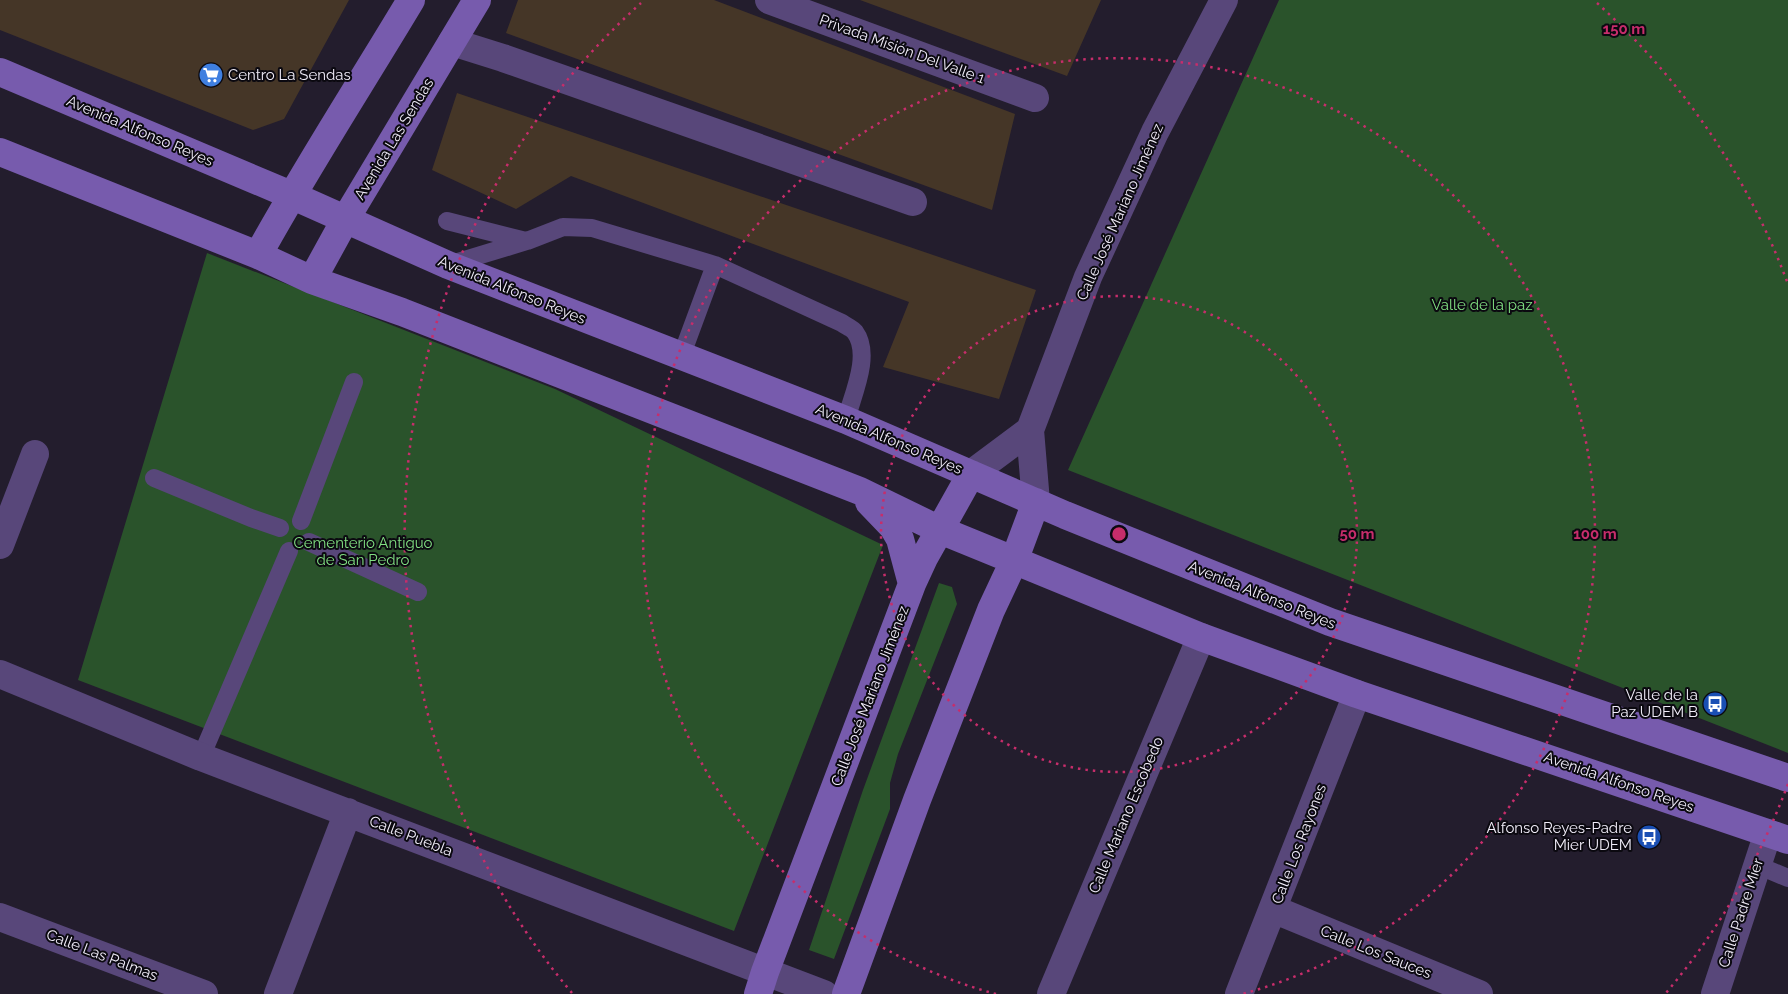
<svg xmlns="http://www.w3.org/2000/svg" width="1788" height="994" font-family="Raleway,sans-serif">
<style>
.green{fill:#2a532b}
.building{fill:#453627}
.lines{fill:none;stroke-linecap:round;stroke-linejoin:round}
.lane{stroke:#58477a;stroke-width:18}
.street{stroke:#58477a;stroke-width:28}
.secondary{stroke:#775bad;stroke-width:28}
.ring{fill:none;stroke:#c72d6b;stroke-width:2.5;stroke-dasharray:2.5 5}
.labels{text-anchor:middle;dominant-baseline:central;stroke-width:4;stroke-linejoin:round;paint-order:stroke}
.street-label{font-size:15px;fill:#f1edf9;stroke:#0b0910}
.poi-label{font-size:15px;fill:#f1edf9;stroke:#0b0910;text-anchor:end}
.park-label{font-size:15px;fill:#81df82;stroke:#0b0910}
.centre{fill:#c72d6b;stroke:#0b0910;stroke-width:2.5}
.ring-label{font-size:15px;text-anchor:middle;font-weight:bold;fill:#c72d6b;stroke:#0b0910;stroke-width:4;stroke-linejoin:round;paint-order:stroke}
</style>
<rect width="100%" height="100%" fill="#231d2d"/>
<!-- green -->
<path class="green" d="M 1279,0 L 1788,0 L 1788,753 L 1068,470 Z
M 207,253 L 555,389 L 883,545 L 734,931 L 78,680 Z
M 939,583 L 952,587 L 957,604 L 898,754 L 890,783 L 890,809 L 834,959 L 809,950 L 863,790 Z"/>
<!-- building -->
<path class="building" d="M 0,0 L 349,0 L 284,119 L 253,130 L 0,30 Z
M 518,0 L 714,0 L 1015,114 L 992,210 L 506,33 Z
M 860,0 L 1101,0 L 1067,76 Z
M 457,93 L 1036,290 L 999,399 L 883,367 L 909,302 L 571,176 L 516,209 L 432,170 Z"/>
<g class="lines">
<!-- lane -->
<path class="lane" d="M 447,221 L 526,241
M 448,265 L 527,241 L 563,227 L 592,228 L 715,265 L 842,323 C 846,326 852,328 855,332 C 872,355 852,396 846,420
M 681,357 L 715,265
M 154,478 L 251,518 L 280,528
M 301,521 L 354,382
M 309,542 L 418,592
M 201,757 L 289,551
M 1757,865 L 1788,878"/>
<!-- street -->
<path class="street" d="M 769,0 L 1035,98
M 452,42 L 503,58 L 913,202
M 971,474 L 1030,430
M 1036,502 L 1030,430 L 1088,277 L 1155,132 L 1224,0
M 0,545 L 35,454
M 0,674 L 201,757 L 824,994
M 1273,909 L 1479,994
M 0,917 L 204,994
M 278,994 L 348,812
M 1051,994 L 1201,637
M 1239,994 L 1357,694
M 1715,994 L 1768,833"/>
<!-- secondary -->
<path class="secondary" d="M 0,72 L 291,195 L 448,265 L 846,420 L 1065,515 L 1330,622 L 1788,778
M 0,152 L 258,255 L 312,280 L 402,312 L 860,491 L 940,530 L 1201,637 L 1357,694 L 1788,840
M 258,255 C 306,168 360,85 411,0
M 312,280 L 345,220 L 477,0
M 869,502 L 893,527 L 900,539 L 912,584
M 758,994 L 765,972 L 912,584 L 924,558 L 971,474
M 846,994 L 917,800 L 991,610 L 1014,561 L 1036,502"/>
</g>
<!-- distance rings -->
<g class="ring">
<circle cx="1119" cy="534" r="238"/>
<path d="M996 994A476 476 0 1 1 1242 994"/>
<path d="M1788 784A714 714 0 0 1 1666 993M572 993A714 714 0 0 1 641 3M1597 3A714 714 0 0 1 1788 284"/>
</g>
<!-- icons -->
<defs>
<symbol id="supermarket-disc" viewBox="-11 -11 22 22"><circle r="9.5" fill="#3f7fe0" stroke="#0b0910"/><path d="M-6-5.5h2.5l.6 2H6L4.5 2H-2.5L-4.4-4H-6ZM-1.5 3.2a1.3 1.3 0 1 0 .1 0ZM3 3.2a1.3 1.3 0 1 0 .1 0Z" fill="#fff"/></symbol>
<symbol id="bus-disc" viewBox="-11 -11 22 22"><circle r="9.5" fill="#1a4fb4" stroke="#0b0910"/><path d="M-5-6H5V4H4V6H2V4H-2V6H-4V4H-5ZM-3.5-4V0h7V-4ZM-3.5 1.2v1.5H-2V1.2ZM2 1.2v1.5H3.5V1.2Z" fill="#fff"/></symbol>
</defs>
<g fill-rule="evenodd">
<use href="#supermarket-disc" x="197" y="61" width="28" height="28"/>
<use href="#bus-disc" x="1701" y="690" width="28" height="28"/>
<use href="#bus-disc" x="1635" y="823" width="28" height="28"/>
</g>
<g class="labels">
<!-- street labels -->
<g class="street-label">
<text transform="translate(902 49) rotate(20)">Privada Misión Del Valle 1</text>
<text transform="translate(140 131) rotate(23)">Avenida Alfonso Reyes</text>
<text transform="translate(394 139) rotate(-59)">Avenida Las Sendas</text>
<text transform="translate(1120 212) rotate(-66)">Calle José Mariano Jiménez</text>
<text transform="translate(512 290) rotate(22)">Avenida Alfonso Reyes</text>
<text transform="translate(889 439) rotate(23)">Avenida Alfonso Reyes</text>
<text transform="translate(1262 595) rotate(22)">Avenida Alfonso Reyes</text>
<text transform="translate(870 696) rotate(-69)">Calle José Mariano Jiménez</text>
<text transform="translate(1619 782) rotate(19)">Avenida Alfonso Reyes</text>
<text transform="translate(1126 815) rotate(-67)">Calle Mariano Escobedo</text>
<text transform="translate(411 836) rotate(21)">Calle Puebla</text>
<text transform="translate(1299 844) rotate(-69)">Calle Los Rayones</text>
<text transform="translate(1741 913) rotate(-72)">Calle Padre Mier</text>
<text transform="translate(1376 952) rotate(22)">Calle Los Sauces</text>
<text transform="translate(102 955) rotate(21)">Calle Las Palmas</text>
</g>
<!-- poi labels -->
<g class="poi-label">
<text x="228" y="75" text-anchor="start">Centro La Sendas</text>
<text x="1698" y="695">Valle de la<tspan x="1698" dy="17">Paz UDEM B</tspan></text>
<text x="1632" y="828">Alfonso Reyes-Padre<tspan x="1632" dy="17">Mier UDEM</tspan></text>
</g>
<!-- park labels -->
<g class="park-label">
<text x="1482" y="305">Valle de la paz</text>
<text x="363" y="543">Cementerio Antiguo<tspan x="363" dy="17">de San Pedro</tspan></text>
</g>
</g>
<circle cx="1119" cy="534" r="8" class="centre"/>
<g class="ring-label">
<text x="1624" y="34">150 m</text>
<text x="1357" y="539">50 m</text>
<text x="1595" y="539">100 m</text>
</g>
</svg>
